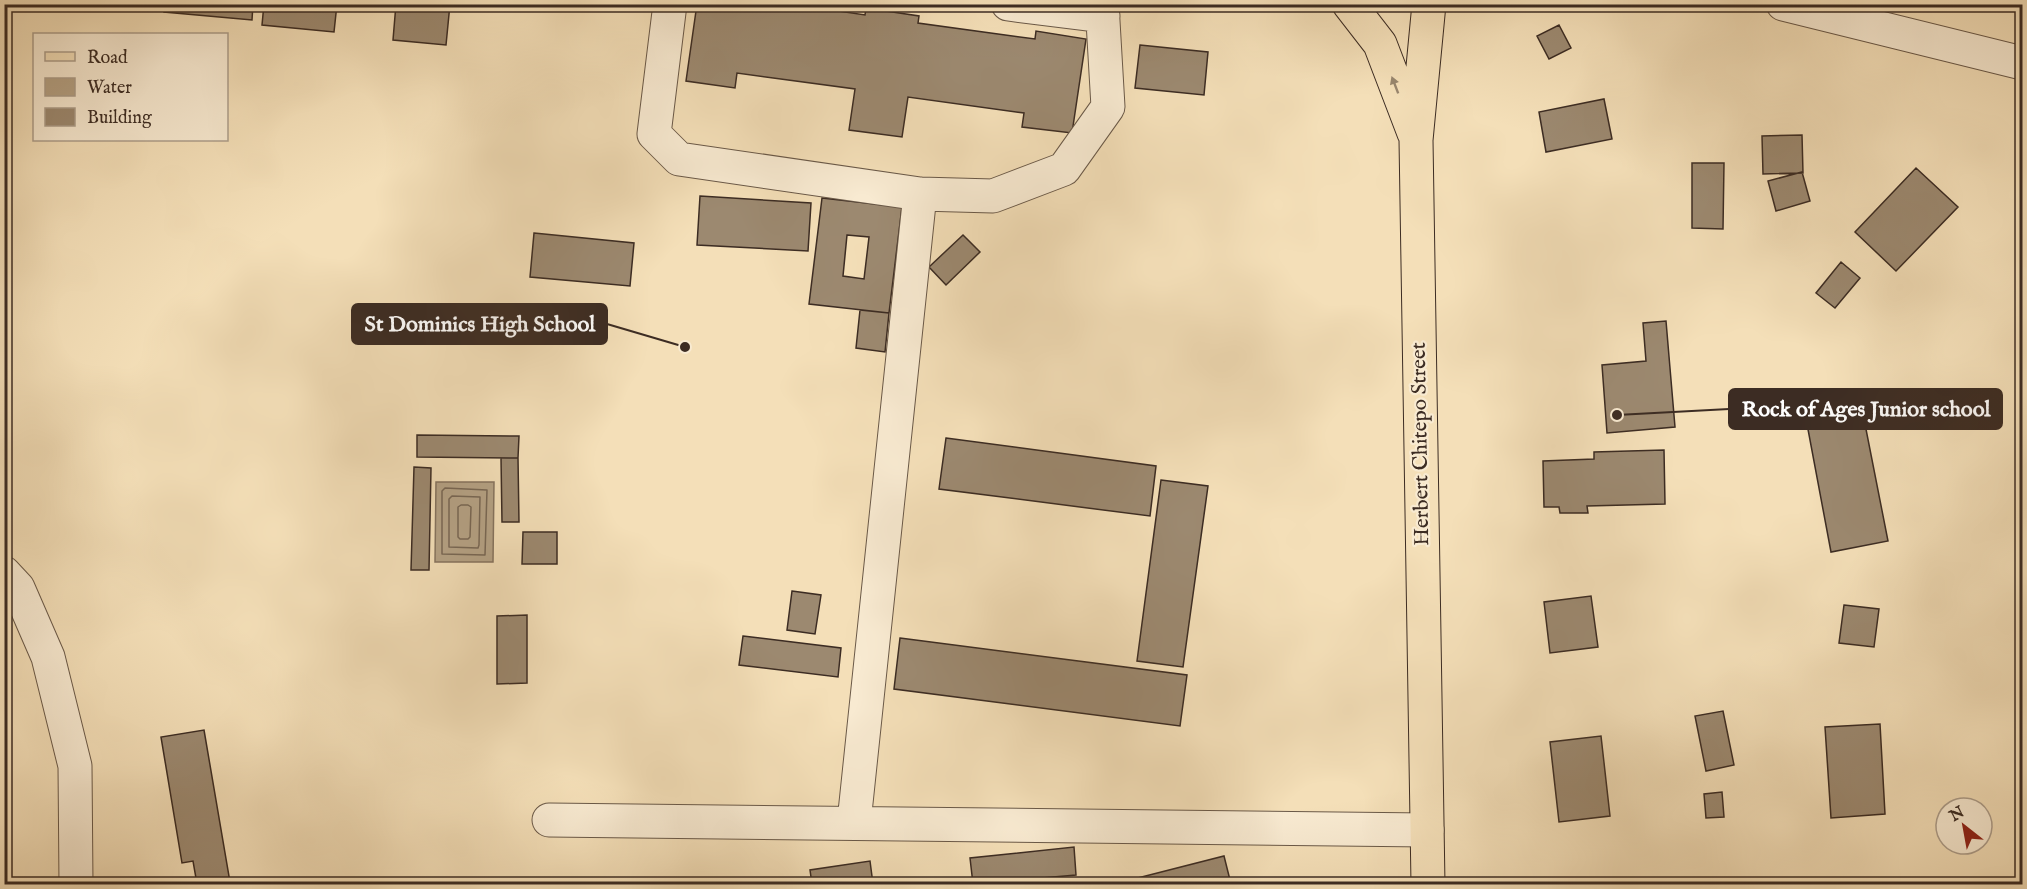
<svg xmlns="http://www.w3.org/2000/svg" width="2027" height="889" font-family="'IM FELL English',serif">
<style>
.water{fill:#b5a285;stroke:#85735e;stroke-width:1.5}
.lines{fill:none;stroke-linecap:round;stroke-linejoin:round}
.shore{stroke:#786754;stroke-width:1.5}
.building{fill:#9c8970;stroke:#3c2c23;stroke-width:1.5;fill-rule:evenodd}
.minor-casing{stroke:#6a5948;stroke-width:35}
.major-casing{stroke:#3c2c23;stroke-width:35}
.minor{stroke:#f8ead1;stroke-width:33}
.major{stroke:#f4dfb8;stroke-width:33}
.oneway{fill:#98866e}
.labels{text-anchor:middle;dominant-baseline:central;stroke-width:4.5;stroke-linejoin:round;paint-order:stroke}
.street-label{font-size:21px;fill:#3c2c23;stroke:#f8ead1}
.leader{fill:none;stroke:#3c2c23;stroke-width:2}
.callout-dot{fill:#3c2c23;stroke:#f8ead1;stroke-width:2}
.callout{fill:#3c2c23;stroke:#3c2c23;stroke-width:2}
.callout-label{font-size:22px;text-anchor:middle;font-weight:bold;fill:#fff}
</style>
<rect width="100%" height="100%" fill="#f4dfb8"/>
<filter id="stains"><feTurbulence type="fractalNoise" baseFrequency=".00333" numOctaves="4"/><feColorMatrix values="0 0 0 0 .2 0 0 0 0 .09 0 0 0 0 .02 0 0 0 .5 -.17"/></filter>
<radialGradient id="worn" r=".72"><stop offset=".6" stop-color="#630" stop-opacity="0"/><stop offset="1" stop-color="#630" stop-opacity=".3"/></radialGradient>
<!-- water -->
<path class="water" d="M 436,482 L 494,482 L 493,562 L 435,562 Z"/>
<g class="lines">
<!-- shore -->
<path class="shore" d="M 445,488 L 487,490 L 485,555 L 442,554 L 442,491 Z
M 452,496 L 480,497 L 479,545 L 478,548 L 449,547 L 449,499 Z
M 461,505 L 468,505 L 471,507 L 470,537 L 468,539 L 460,539 L 458,537 L 458,507 Z"/>
</g>
<!-- building -->
<path class="building" d="M 165,4 L 253,4 L 252,20 L 164,12 Z
M 264,4 L 337,4 L 334,32 L 262,25 Z
M 396,4 L 450,4 L 446,45 L 393,40 Z
M 697,4 L 791,4 L 865,15 L 866,8 L 919,16 L 918,23 L 1035,39 L 1036,31 L 1086,39 L 1072,133 L 1022,127 L 1024,113 L 908,97 L 902,137 L 849,130 L 855,89 L 737,73 L 735,88 L 686,81 Z
M 1559,25 L 1571,48 L 1549,59 L 1537,36 Z
M 1140,45 L 1208,52 L 1204,95 L 1135,88 Z
M 1604,99 L 1612,139 L 1546,152 L 1539,112 Z
M 1802,135 L 1803,173 L 1763,174 L 1762,136 Z
M 1692,163 L 1724,163 L 1723,229 L 1692,228 Z
M 1916,168 L 1958,207 L 1896,271 L 1855,232 Z
M 1802,172 L 1810,201 L 1776,211 L 1768,181 Z
M 700,196 L 811,203 L 808,251 L 697,245 Z
M 822,198 L 902,207 L 889,313 L 809,304 ZM 847,235 L 869,237 L 864,279 L 843,276 Z
M 534,233 L 634,243 L 630,286 L 530,277 Z
M 963,235 L 980,252 L 946,285 L 929,267 Z
M 1841,262 L 1860,278 L 1835,308 L 1816,293 Z
M 860,310 L 889,313 L 885,352 L 856,348 Z
M 1666,321 L 1675,427 L 1607,433 L 1602,365 L 1646,361 L 1643,323 Z
M 1863,414 L 1888,541 L 1831,552 L 1807,424 Z
M 417,435 L 519,436 L 518,458 L 417,457 Z
M 946,438 L 1156,466 L 1150,516 L 939,489 Z
M 1664,450 L 1665,504 L 1587,506 L 1588,513 L 1560,513 L 1559,507 L 1544,507 L 1543,461 L 1594,459 L 1594,452 Z
M 501,458 L 518,458 L 519,522 L 502,522 Z
M 414,467 L 431,468 L 429,570 L 411,570 Z
M 1161,480 L 1208,486 L 1183,667 L 1137,661 Z
M 523,532 L 557,532 L 557,564 L 522,564 Z
M 792,591 L 821,595 L 815,634 L 787,630 Z
M 1591,596 L 1598,647 L 1550,653 L 1544,602 Z
M 1844,605 L 1879,609 L 1874,647 L 1839,643 Z
M 527,615 L 527,683 L 497,684 L 497,616 Z
M 743,636 L 841,648 L 838,677 L 739,665 Z
M 900,638 L 1187,675 L 1180,726 L 894,689 Z
M 1723,711 L 1734,765 L 1706,771 L 1695,716 Z
M 1880,724 L 1885,814 L 1831,818 L 1825,727 Z
M 204,730 L 230,882 L 215,884 L 197,884 L 193,861 L 182,863 L 161,737 Z
M 1601,736 L 1610,816 L 1559,822 L 1550,742 Z
M 1722,792 L 1724,817 L 1706,818 L 1704,794 Z
M 1074,847 L 1076,875 L 973,884 L 970,858 Z
M 1224,856 L 1231,884 L 1123,884 L 1122,882 Z
M 870,861 L 873,884 L 812,884 L 810,870 Z"/>
<g class="lines">
<defs>
<path id="minor" d="M 670,4 L 654,134 L 679,159 L 920,194 L 993,196 L 1064,169 L 1108,107 L 1102,4
M 1008,4 L 1103,16
M 1783,4 L 2022,63
M 4,573 L 18,588 L 48,657 L 75,766 L 76,884
M 549,820 L 1427,830
M 854,822 L 920,194"/>
<path id="major" d="M 1349,4 L 1380,44 L 1414,133
M 1428,884 L 1416,140 L 1429,4"/>
</defs>
<!-- minor casing -->
<use href="#minor" class="minor-casing"/>
<!-- major casing -->
<use href="#major" class="major-casing"/>
<!-- minor -->
<use href="#minor" class="minor"/>
<!-- major -->
<use href="#major" class="major"/>
</g>
<!-- one-way arrows -->
<defs><path id="oneway-solid" d="M-6-.8H1V-3.2L6.5 0L1 3.2V.8H-6Z" transform="scale(1.5)"/></defs>
<use class="oneway" href="#oneway-solid" transform="translate(1395 85) rotate(-111)"/>
<g class="labels">
<!-- street labels -->
<g class="street-label">
<text transform="translate(1421 444) rotate(-91)">Herbert Chitepo Street</text>
</g>
</g>
<!-- callouts -->
<path class="leader" d="M685 347L607 324M1617 415L1729 409"/>
<g class="callout-dot">
<circle cx="685" cy="347" r="6"/>
<circle cx="1617" cy="415" r="6"/>
</g>
<g class="callout">
<rect x="352" y="304" width="255" height="40" rx="6"/>
<rect x="1729" y="389" width="273" height="40" rx="6"/>
</g>
<g class="callout-label">
<text x="480" y="331">St Dominics High School</text>
<text x="1866" y="416">Rock of Ages Junior school</text>
</g>
<!-- margin -->
<rect width="2027" height="889" fill="none" stroke="#f4dfb8" stroke-width="24"/>
<rect x="6" y="6" width="2015" height="877" fill="none" stroke="#3c2c23" stroke-width="3"/>
<rect x="12" y="12" width="2003" height="865" fill="none" stroke="#3c2c23" stroke-width="1.5"/>
<!-- legend -->
<rect x="33" y="33" width="195" height="108" fill="#f8ead1" stroke="#ad9e8b" stroke-width="1.5"/>
<rect x="45" y="52" width="30" height="9" fill="#f4dfb8" stroke="#ad9e8b" stroke-width="1.5"/>
<text x="87" y="63" font-size="18" fill="#3c2c23">Road</text>
<rect x="45" y="78" width="30" height="18" fill="#b5a285" stroke="#ad9e8b" stroke-width="1.5"/>
<text x="87" y="93" font-size="18" fill="#3c2c23">Water</text>
<rect x="45" y="108" width="30" height="18" fill="#9c8970" stroke="#ad9e8b" stroke-width="1.5"/>
<text x="87" y="123" font-size="18" fill="#3c2c23">Building</text>
<!-- north arrow -->
<g transform="translate(1964 826) rotate(329)"><circle r="28" fill="#f8ead1" stroke="#ad9e8b" stroke-width="1.5"/>
<path d="M0-4.5L10 22L0 15L-10 22Z" fill="#8f2418"/>
<text y="-9" font-size="16" font-weight="bold" text-anchor="middle" fill="#3c2c23">N</text>
</g>
<rect width="100%" height="100%" filter="url(#stains)"/>
<rect width="100%" height="100%" fill="url(#worn)"/>
</svg>
